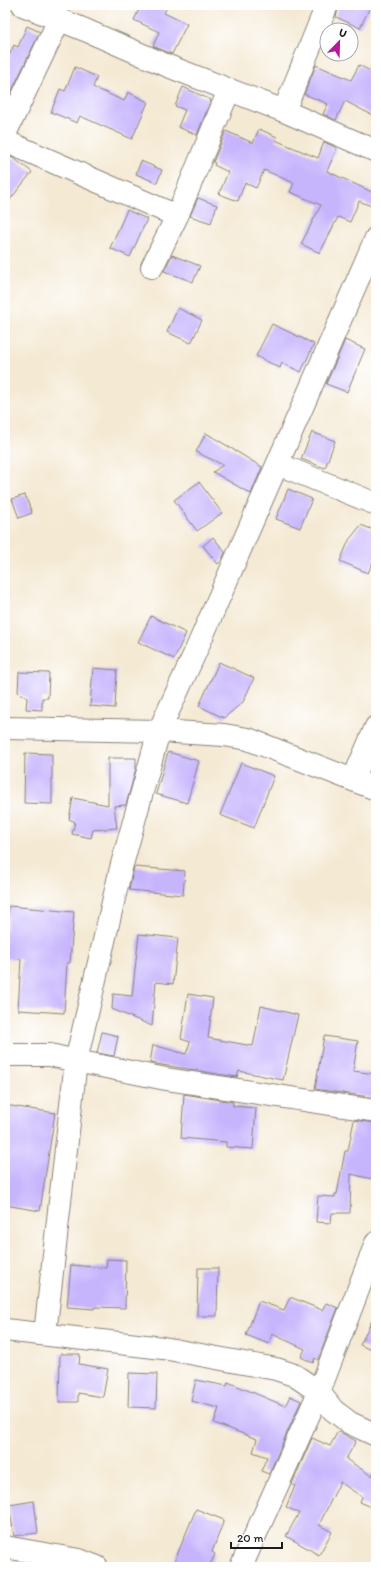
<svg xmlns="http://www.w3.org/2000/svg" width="381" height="1572" font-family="Itim,sans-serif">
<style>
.building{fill:#c6b4fd}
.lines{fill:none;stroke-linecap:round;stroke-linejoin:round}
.minor-casing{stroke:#888278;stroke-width:24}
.minor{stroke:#fff;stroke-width:22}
</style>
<rect width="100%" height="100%" fill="#fff"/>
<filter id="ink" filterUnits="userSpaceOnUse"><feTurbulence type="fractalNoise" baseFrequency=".025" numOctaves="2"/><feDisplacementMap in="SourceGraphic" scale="8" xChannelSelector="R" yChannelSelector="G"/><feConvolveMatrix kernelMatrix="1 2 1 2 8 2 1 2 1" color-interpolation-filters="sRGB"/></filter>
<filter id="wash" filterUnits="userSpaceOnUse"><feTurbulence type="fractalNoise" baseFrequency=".012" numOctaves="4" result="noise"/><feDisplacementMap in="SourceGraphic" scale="16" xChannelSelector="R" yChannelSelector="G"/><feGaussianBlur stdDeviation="0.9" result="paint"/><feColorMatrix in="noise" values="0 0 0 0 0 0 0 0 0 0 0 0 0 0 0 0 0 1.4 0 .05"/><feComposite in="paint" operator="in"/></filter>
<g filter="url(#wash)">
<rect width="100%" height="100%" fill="#f4e9d3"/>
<g id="blocks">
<!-- building -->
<path class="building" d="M 141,5 L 168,5 L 164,13 L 187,24 L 172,54 L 153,46 L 159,32 L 134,20 Z
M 339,5 L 371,5 L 360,28 L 336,17 Z
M 27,26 L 40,32 L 5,105 L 5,64 L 14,45 L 18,47 Z
M 316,65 L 351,80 L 359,65 L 376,74 L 376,117 L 345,101 L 336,120 L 323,114 L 328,104 L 304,94 Z
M 75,67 L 97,77 L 93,87 L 124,101 L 128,92 L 148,102 L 132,139 L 80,116 L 77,123 L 51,112 L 60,89 L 65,91 Z
M 183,87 L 211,100 L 197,135 L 178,127 L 185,110 L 175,106 Z
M 259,129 L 277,137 L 275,140 L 318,158 L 324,142 L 337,148 L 327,171 L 376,194 L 376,208 L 359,201 L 350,222 L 338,217 L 320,253 L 301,244 L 321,205 L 290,192 L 294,183 L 264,170 L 256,188 L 245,183 L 238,201 L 219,194 L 228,172 L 214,165 L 215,163 L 213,162 L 226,131 L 253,143 Z
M 11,157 L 16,160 L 32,172 L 5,206 L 5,165 Z
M 141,161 L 162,170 L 157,183 L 136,174 Z
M 198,198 L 217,205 L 211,223 L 190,216 Z
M 127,210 L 147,219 L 130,257 L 110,248 Z
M 172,255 L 200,266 L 193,282 L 164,271 Z
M 178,308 L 202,320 L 191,343 L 167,332 Z
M 272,324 L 314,344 L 301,372 L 282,363 L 280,368 L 256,356 Z
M 345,340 L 365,349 L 347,392 L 326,384 Z
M 312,432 L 335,441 L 325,468 L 301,459 Z
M 206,433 L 262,467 L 251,494 L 213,472 L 223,465 L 196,452 Z
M 199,482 L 222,513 L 197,531 L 174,500 Z
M 288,489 L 312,499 L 300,528 L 276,519 Z
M 25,495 L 32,513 L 19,518 L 12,499 Z
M 361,525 L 376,531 L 376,555 L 368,573 L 340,561 L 349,540 Z
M 213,537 L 225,552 L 222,560 L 218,564 L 203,546 Z
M 151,616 L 186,633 L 174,659 L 138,642 Z
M 219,662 L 254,678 L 243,702 L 224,718 L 199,706 Z
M 93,668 L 117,670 L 115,708 L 90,706 Z
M 19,672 L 49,673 L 48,698 L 42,698 L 42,710 L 26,709 L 27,698 L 18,692 Z
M 168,752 L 199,761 L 187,803 L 156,794 Z
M 25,753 L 52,754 L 52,804 L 24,803 Z
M 108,758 L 136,758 L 136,768 L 126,805 L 114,806 L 117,828 L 93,830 L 91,838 L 72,834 L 75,822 L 69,819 L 73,798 L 108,805 Z
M 241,763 L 274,776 L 254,828 L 220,815 Z
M 134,867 L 185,871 L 183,895 L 129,890 Z
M 9,906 L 74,912 L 70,963 L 67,963 L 64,1013 L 18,1010 L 21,959 L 5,958 L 5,932 L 6,932 Z
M 139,934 L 178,938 L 173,984 L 156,982 L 152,1026 L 112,1009 L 113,994 L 132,996 Z
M 188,994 L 213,998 L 208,1038 L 253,1046 L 261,1006 L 298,1015 L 283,1080 L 239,1071 L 237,1077 L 150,1063 L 153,1045 L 186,1054 L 190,1042 L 181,1039 Z
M 102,1032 L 118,1036 L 114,1056 L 97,1053 Z
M 324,1036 L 358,1041 L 353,1071 L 376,1074 L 376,1098 L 315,1089 Z
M 184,1094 L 233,1102 L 233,1106 L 256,1108 L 253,1149 L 226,1147 L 226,1142 L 181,1138 Z
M 5,1105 L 55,1113 L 40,1211 L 5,1205 Z
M 354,1120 L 376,1123 L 376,1180 L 351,1174 L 350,1213 L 332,1213 L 331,1223 L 316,1222 L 318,1196 L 335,1197 L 335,1194 L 337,1194 L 345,1151 L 348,1151 Z
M 107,1259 L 126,1260 L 125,1308 L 95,1307 L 94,1309 L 67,1307 L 71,1265 L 106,1268 Z
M 198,1268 L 218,1268 L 217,1316 L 197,1316 Z
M 290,1297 L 322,1310 L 326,1303 L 338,1308 L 318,1360 L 315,1358 L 313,1363 L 301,1357 L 305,1349 L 272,1334 L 269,1344 L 246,1335 L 259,1301 L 284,1310 Z
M 376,1312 L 376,1352 L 360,1345 Z
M 60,1354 L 80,1354 L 79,1364 L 108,1369 L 103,1397 L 78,1393 L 78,1402 L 59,1402 Z
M 129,1373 L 157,1374 L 156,1408 L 128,1407 Z
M 196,1380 L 227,1386 L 228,1382 L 285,1406 L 290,1396 L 301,1401 L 269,1474 L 261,1471 L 267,1457 L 253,1452 L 257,1439 L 214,1423 L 219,1408 L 191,1401 Z
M 338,1431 L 356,1441 L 346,1459 L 372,1476 L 376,1466 L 376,1509 L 360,1502 L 362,1497 L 340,1482 L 319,1525 L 332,1532 L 319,1555 L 286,1536 L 299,1513 L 286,1507 L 295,1486 L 292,1484 L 312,1438 L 330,1446 Z
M 34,1501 L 38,1533 L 14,1536 L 9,1505 Z
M 196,1509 L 224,1520 L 212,1552 L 215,1554 L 209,1567 L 172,1567 Z"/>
</g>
</g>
<g filter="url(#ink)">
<use href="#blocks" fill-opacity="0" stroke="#888278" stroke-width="1"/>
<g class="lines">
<defs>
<path id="minor" d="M 23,5 L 85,30 L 168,66 L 284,111 L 376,151
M 284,111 L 327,5
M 5,134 L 59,20
M 5,141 L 177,216 L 229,90
M 376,238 L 194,655 L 159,731 L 121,868 L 76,1061 L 166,1079 L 376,1111
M 152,267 L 177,216
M 278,464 L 376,504
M 5,728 L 159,731 L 224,735 L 248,739 L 376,789
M 353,780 L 376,727
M 5,1055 L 50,1055 L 76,1061 L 45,1334
M 5,1330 L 163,1348 L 276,1369 L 294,1375 L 319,1392 L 376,1243
M 5,1547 L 79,1560 L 97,1567
M 241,1567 L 319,1392 L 333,1410 L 350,1423 L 376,1435"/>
</defs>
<!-- minor casing -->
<use href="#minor" class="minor-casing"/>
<!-- minor -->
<use href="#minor" class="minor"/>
</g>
</g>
<!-- margin -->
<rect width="381" height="1572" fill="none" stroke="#fff" stroke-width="20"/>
<!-- north arrow -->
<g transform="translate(339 42) rotate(23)"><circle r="19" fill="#ffffff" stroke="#a4a4a4"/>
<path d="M0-3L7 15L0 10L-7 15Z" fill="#b5179e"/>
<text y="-6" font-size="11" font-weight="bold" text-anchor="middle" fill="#1c1c1c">U</text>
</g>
<!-- scale -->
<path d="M231 1542v6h51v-6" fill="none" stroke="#1c1c1c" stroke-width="2"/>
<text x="237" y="1542" font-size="12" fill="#1c1c1c" stroke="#ffffff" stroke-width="3" paint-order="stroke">20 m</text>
</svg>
